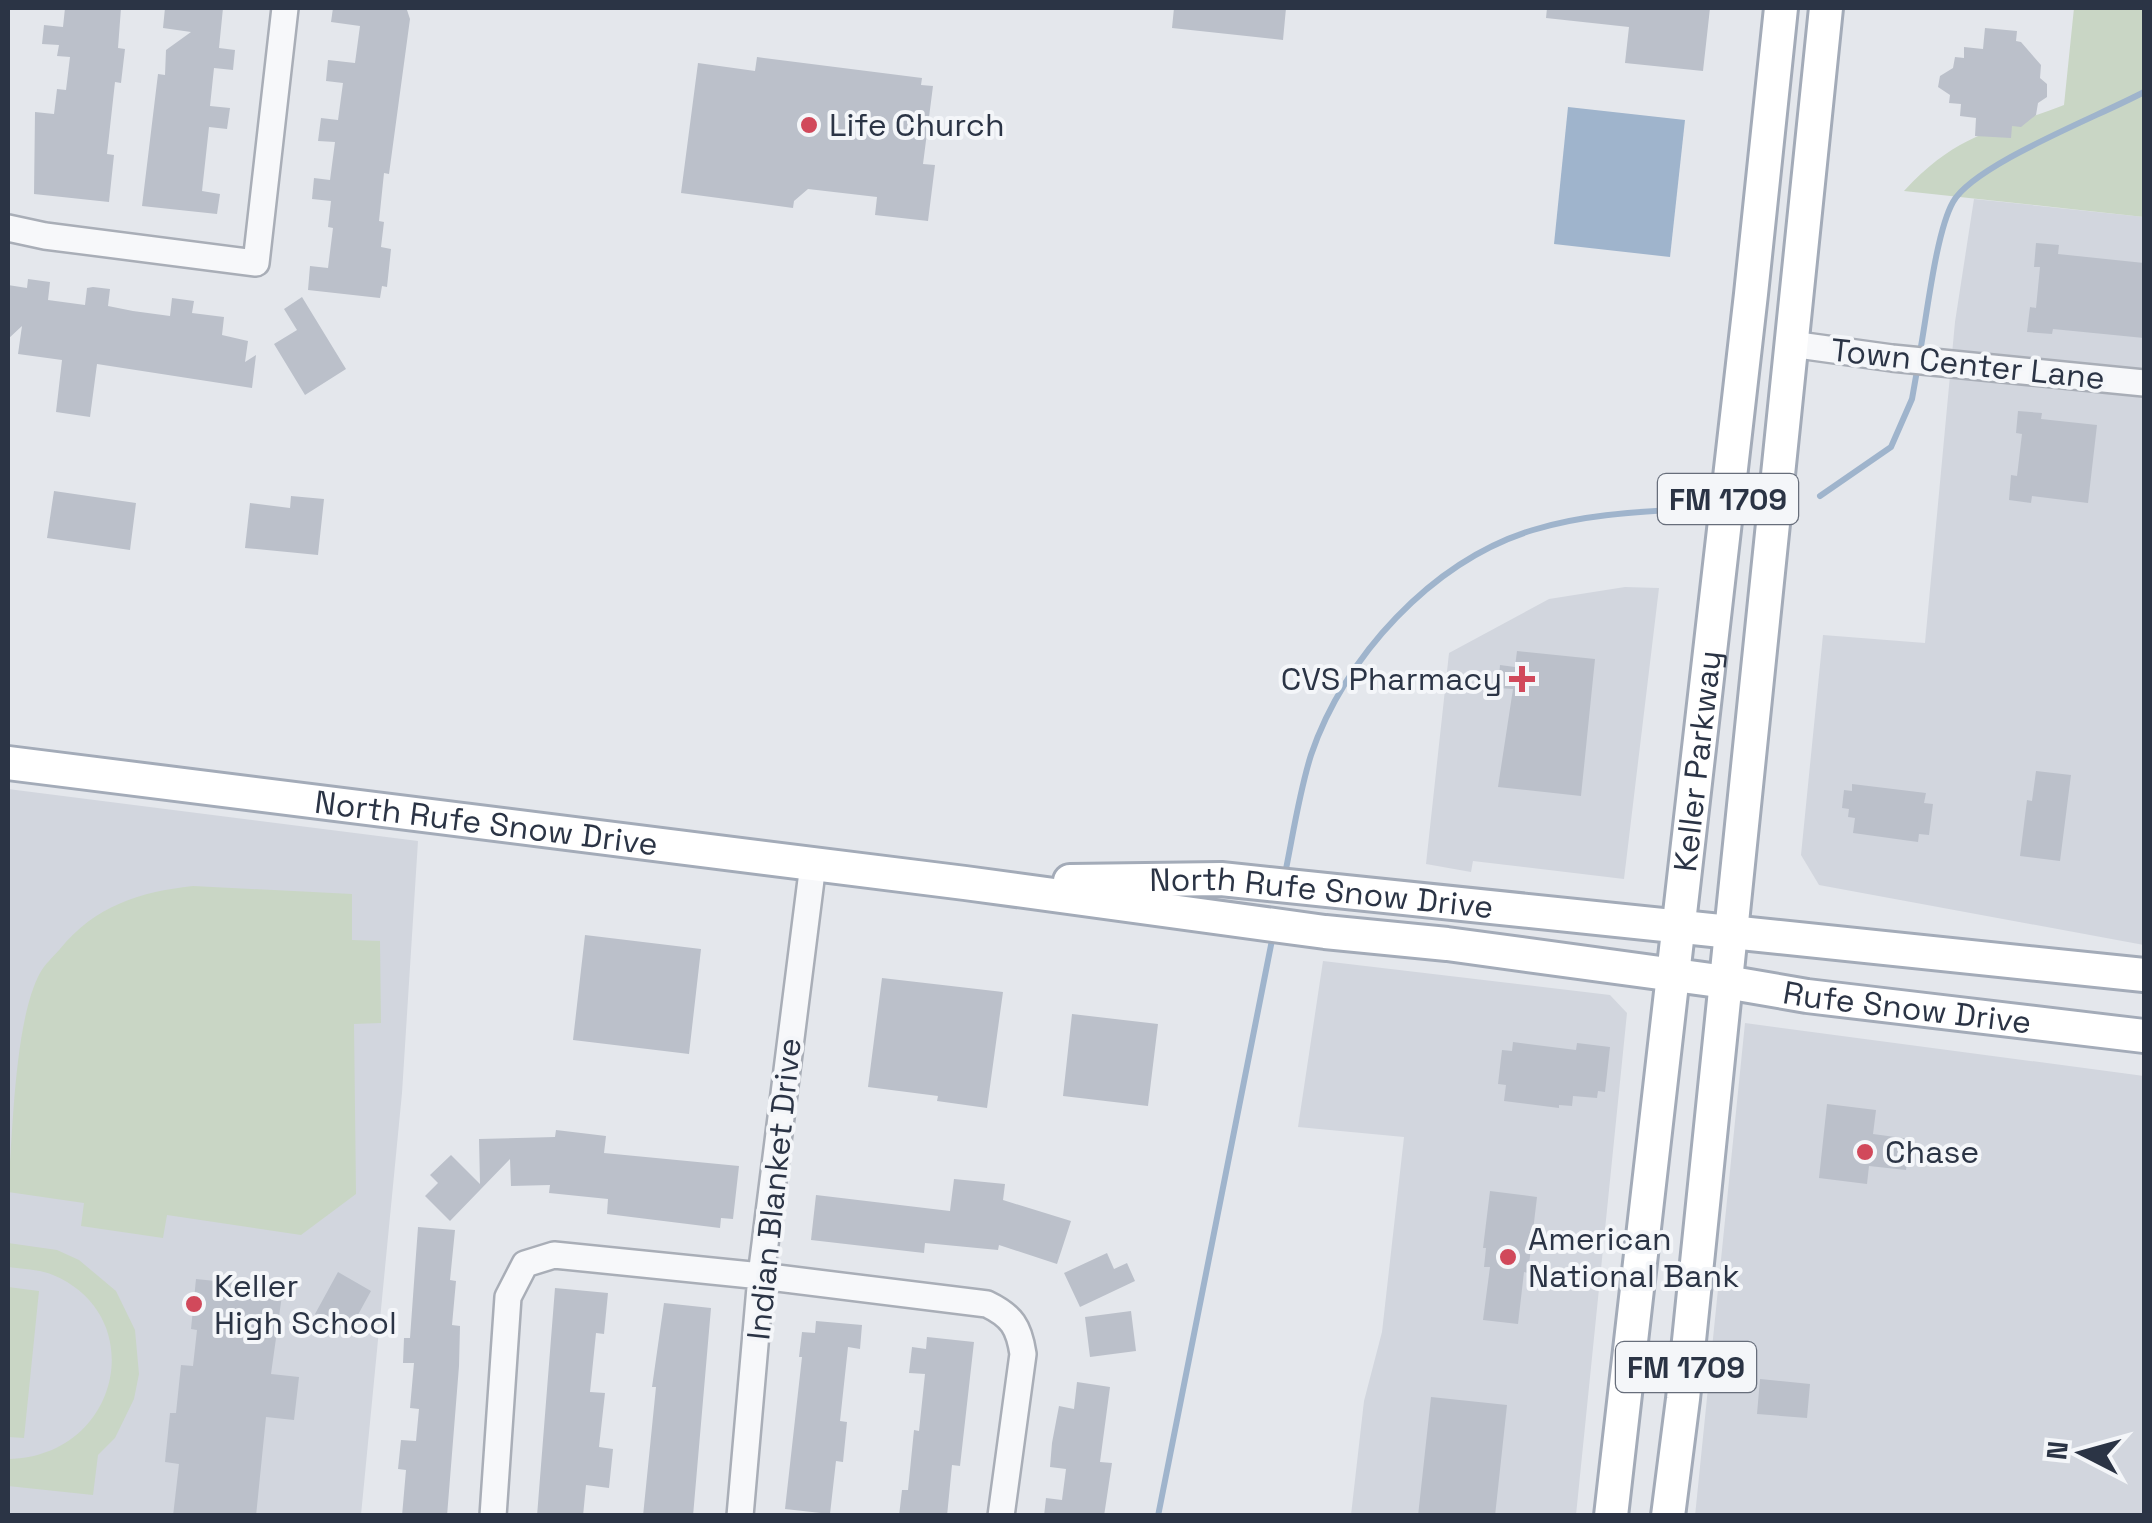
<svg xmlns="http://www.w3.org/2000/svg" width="2152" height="1523" font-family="'Space Grotesk',sans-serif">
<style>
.built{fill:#d2d6de}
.green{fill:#c9d6c5}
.water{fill:#9fb4cc}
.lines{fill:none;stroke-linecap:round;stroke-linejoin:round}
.stream{stroke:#9fb4cc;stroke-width:6}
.building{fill:#bbc0ca}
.minor-casing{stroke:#a9aeb7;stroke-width:30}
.major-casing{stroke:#a3abb8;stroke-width:38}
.minor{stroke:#f7f8fa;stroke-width:25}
.major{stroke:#fff;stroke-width:32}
.poi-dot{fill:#d1495b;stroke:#f4f6f9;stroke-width:4}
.labels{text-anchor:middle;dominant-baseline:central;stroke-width:8;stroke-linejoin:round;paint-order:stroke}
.shield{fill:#f4f6f9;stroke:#676e7b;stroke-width:2.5}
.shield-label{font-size:30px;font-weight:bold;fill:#2b3445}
.poi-label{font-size:32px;fill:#2b3445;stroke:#f4f6f9;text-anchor:start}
.street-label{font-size:32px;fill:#2b3445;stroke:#f4f6f9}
</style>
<rect width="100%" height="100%" fill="#e4e7ec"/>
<!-- built -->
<path class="built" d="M 1974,199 L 2144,217 L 2144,945 L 1819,885 L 1801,855 L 1823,635 L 1925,643 L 1955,322 Z
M 1625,587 L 1659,588 L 1624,879 L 1473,861 L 1471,872 L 1426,864 L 1449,653 L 1549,599 Z
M 8,789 L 418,841 L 402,1093 L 361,1515 L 8,1516 Z
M 1323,961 L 1610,995 L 1627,1013 L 1576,1515 L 1351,1515 L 1364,1401 L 1382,1332 L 1404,1137 L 1298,1127 Z
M 1745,1023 L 2144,1076 L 2144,1515 L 1695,1516 Z"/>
<!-- green -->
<path class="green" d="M 2074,8 L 2144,8 L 2144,217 L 1904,191 C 1959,132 1994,132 2064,105 Z
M 193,886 L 352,894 L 352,940 L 380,941 L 381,1023 L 354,1024 L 356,1194 L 301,1235 L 167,1215 L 163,1238 L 81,1226 L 84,1203 L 8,1192 C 13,1134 14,1021 40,973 C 45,964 53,957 60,949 C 95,906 139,892 193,886 Z
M 8,1243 L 57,1250 L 79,1260 L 116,1291 L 135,1330 L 139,1374 L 134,1399 L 115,1438 L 98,1455 L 93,1495 L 8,1486 L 8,1459 C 120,1457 151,1316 53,1275 C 39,1269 22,1269 8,1267 Z
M 8,1287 L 39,1291 L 24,1438 L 8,1437 Z"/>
<!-- water -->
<path class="water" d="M 1568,107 L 1685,120 L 1670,257 L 1554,244 Z"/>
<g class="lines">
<!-- stream -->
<path class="stream" d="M 1920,352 C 1927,315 1936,232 1953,202 C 1974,164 2102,115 2144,92
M 1820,496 L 1891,447 L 1912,399 L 1918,365
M 1285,874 C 1293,835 1299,793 1311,755 C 1344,657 1432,561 1533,530 C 1584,514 1637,512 1691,509
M 1158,1516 L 1273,935"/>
</g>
<!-- building -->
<path class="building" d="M 65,8 L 121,8 L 118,48 L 125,49 L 121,83 L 115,82 L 107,154 L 114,155 L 109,202 L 34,194 L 35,112 L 54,114 L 57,89 L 66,90 L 70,57 L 57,56 L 59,45 L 42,44 L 44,25 L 63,27 Z
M 165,8 L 223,8 L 219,48 L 235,50 L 233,70 L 214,68 L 210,106 L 230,108 L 227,129 L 209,127 L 202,191 L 220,194 L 217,214 L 142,206 L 158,74 L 165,75 L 166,50 L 191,32 L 163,28 Z
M 333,8 L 407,10 L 410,19 L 389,174 L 384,173 L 379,221 L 384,222 L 381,247 L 391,249 L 387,287 L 382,286 L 380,298 L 308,290 L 310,266 L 328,268 L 333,228 L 328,227 L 331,201 L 312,199 L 314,178 L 330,180 L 335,142 L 318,141 L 321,118 L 338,120 L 343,83 L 326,81 L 328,60 L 355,63 L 360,26 L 331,22 Z
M 1174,8 L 1286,8 L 1283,40 L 1172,28 Z
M 1547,8 L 1710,8 L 1703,71 L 1625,63 L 1629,27 L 1546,18 Z
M 1985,28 L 2017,31 L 2016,41 L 2021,42 L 2041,65 L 2040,78 L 2047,84 L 2047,97 L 2038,103 L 2036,115 L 2021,127 L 2012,126 L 2011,138 L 1975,136 L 1976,118 L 1960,116 L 1961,104 L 1949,103 L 1950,95 L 1938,87 L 1940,76 L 1953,68 L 1955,57 L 1964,58 L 1964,47 L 1983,49 Z
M 757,57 L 922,78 L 921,85 L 933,86 L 923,164 L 935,165 L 928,221 L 875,215 L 877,197 L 808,189 L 794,201 L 793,208 L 681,193 L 698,63 L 755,71 Z
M 2036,243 L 2059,245 L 2058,254 L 2144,263 L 2144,338 L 2053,329 L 2052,334 L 2027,332 L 2030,307 L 2036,308 L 2040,267 L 2034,267 Z
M 28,279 L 50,282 L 48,300 L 85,305 L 87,288 L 93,287 L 110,289 L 108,306 L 133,311 L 170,316 L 172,298 L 194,301 L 192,313 L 224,317 L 222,335 L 248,341 L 245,362 L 256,355 L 252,388 L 97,364 L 90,417 L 56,412 L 62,360 L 18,354 L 22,326 L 8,339 L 8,285 L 27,288 Z
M 302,297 L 346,369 L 305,395 L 274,344 L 297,330 L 284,309 Z
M 2018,411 L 2042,413 L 2041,419 L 2097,425 L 2088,503 L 2032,496 L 2031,503 L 2009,500 L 2011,475 L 2017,476 L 2022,434 L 2016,433 Z
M 54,491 L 136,503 L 130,550 L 47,538 Z
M 291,496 L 324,499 L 318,555 L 245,548 L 250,503 L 290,508 Z
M 1517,651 L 1595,659 L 1581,796 L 1498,787 L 1513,689 L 1498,688 L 1500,665 L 1515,667 Z
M 2036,771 L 2071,775 L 2060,861 L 2020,856 L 2027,800 L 2032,801 Z
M 1852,784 L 1926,793 L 1924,803 L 1933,804 L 1929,835 L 1919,834 L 1918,842 L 1853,833 L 1855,818 L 1848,817 L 1849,809 L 1842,808 L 1844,790 L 1852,791 Z
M 585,935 L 701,949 L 689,1054 L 573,1040 Z
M 882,978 L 1003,992 L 987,1108 L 937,1101 L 938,1096 L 868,1087 Z
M 1072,1014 L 1158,1024 L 1148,1106 L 1063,1096 Z
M 1513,1042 L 1576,1050 L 1577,1043 L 1610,1047 L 1605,1092 L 1598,1091 L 1597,1098 L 1573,1096 L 1572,1106 L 1559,1105 L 1559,1108 L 1504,1101 L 1506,1085 L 1498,1084 L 1502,1050 L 1512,1051 Z
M 1827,1104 L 1876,1110 L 1873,1134 L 1910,1139 L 1906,1170 L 1869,1166 L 1867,1184 L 1819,1178 Z
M 556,1130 L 606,1136 L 604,1153 L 739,1166 L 733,1219 L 721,1218 L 720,1228 L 607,1214 L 608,1199 L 549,1193 L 550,1185 L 511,1186 L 510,1159 L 450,1221 L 425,1196 L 438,1183 L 430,1175 L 451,1155 L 480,1184 L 479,1139 L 555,1137 Z
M 954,1179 L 1005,1184 L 1003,1200 L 1071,1221 L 1057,1264 L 999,1245 L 998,1250 L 925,1243 L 924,1253 L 811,1240 L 816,1195 L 950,1211 Z
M 1490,1191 L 1537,1197 L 1528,1273 L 1524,1272 L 1518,1324 L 1483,1320 L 1490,1267 L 1484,1267 L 1486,1248 L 1483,1248 Z
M 418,1227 L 455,1230 L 450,1280 L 456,1281 L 452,1325 L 460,1326 L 459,1366 L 447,1516 L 402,1516 L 406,1470 L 398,1469 L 401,1440 L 416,1441 L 419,1409 L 410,1408 L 414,1363 L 403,1363 L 404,1338 L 410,1338 Z
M 1107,1253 L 1114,1269 L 1127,1263 L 1135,1281 L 1080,1307 L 1064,1273 Z
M 338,1272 L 371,1291 L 348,1333 L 315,1314 Z
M 196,1279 L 283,1288 L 271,1374 L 299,1377 L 294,1420 L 266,1417 L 256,1516 L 173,1516 L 179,1464 L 165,1462 L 170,1413 L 176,1413 L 181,1365 L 193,1366 L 197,1330 L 191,1329 Z
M 555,1288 L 608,1293 L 604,1334 L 596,1333 L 590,1392 L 605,1393 L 599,1447 L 613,1449 L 609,1488 L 586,1485 L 583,1516 L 537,1516 Z
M 664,1303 L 711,1308 L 693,1516 L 643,1516 L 656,1387 L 652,1387 Z
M 1131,1311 L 1136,1351 L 1090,1357 L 1085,1317 Z
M 816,1321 L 862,1325 L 860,1349 L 848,1347 L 840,1421 L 847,1422 L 843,1462 L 836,1461 L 830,1514 L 785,1509 L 802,1357 L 799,1357 L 802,1332 L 815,1333 Z
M 927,1337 L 974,1342 L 960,1466 L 952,1465 L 947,1516 L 899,1516 L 902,1490 L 908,1490 L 914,1430 L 919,1431 L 925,1374 L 909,1373 L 912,1347 L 926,1349 Z
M 1760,1379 L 1810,1384 L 1807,1418 L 1757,1414 Z
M 1077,1382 L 1110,1387 L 1100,1462 L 1112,1463 L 1104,1516 L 1044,1516 L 1046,1498 L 1062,1500 L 1066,1469 L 1050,1467 L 1052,1443 L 1059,1406 L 1074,1409 Z
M 1431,1397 L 1507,1405 L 1495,1516 L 1418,1516 Z"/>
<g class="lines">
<defs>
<path id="minor" d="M 8,228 L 45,236 L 256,263 L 285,8
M 1791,344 L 1892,358 L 2144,383
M 493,1516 L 508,1297 L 525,1264 L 554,1255 L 761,1276 L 987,1304 C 1012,1316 1019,1327 1023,1354 L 1001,1516
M 740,1516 L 761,1276 L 813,864"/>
<g id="major">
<path id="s1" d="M 8,763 L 965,883 L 1325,932 L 1447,944 L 1726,982 L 1807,996 L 2144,1036"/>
<path id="s2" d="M 1070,881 L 1221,879 L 2144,975"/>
<path id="s3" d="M 1611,1516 L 1751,294 L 1781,8"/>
<path d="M 1668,1516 L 1683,1399 L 1826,8"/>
</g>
</defs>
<!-- minor casing -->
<use href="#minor" class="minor-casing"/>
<!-- major casing -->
<use href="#major" class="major-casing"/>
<!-- minor -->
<use href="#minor" class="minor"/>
<!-- major -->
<use href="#major" class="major"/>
</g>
<!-- markers -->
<g class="poi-dot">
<circle cx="809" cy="125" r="10"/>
<path d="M1517 664h10v10h10v10h-10v10h-10v-10h-10v-10h10z"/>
<circle cx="1865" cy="1152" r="10"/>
<circle cx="1508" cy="1257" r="10"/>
<circle cx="194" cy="1304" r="10"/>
</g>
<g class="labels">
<!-- shield labels -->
<g class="shield">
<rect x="1658" y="474" width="140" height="50" rx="8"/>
<rect x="1616" y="1342" width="140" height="50" rx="8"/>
</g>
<g class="shield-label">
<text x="1728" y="499">FM 1709</text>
<text x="1686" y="1367">FM 1709</text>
</g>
<!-- poi labels -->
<g class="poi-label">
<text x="829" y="125">Life Church</text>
<text x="1502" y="679" text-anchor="end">CVS Pharmacy</text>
<text x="1885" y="1152">Chase</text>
<text x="1528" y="1239">American<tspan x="1528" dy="37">National Bank</tspan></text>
<text x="214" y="1286">Keller<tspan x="214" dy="37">High School</tspan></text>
</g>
<!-- street labels -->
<g class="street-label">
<text transform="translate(1968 364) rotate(6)">Town Center Lane</text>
<text stroke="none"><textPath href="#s3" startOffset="760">Keller Parkway</textPath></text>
<text stroke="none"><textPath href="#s1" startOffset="482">North Rufe Snow Drive</textPath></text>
<text stroke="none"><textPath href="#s2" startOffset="252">North Rufe Snow Drive</textPath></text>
<text stroke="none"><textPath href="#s1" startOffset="1915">Rufe Snow Drive</textPath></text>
<text transform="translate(774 1189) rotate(-84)">Indian Blanket Drive</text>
</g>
</g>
<!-- border -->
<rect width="2152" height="1523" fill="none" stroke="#2b3445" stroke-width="20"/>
<!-- north arrow -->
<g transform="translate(2082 1453) rotate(276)" stroke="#f4f6f9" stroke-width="8" paint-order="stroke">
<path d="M0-8L18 38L0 25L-18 38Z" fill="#2b3445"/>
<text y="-15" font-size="28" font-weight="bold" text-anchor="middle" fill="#2b3445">N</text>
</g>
</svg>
